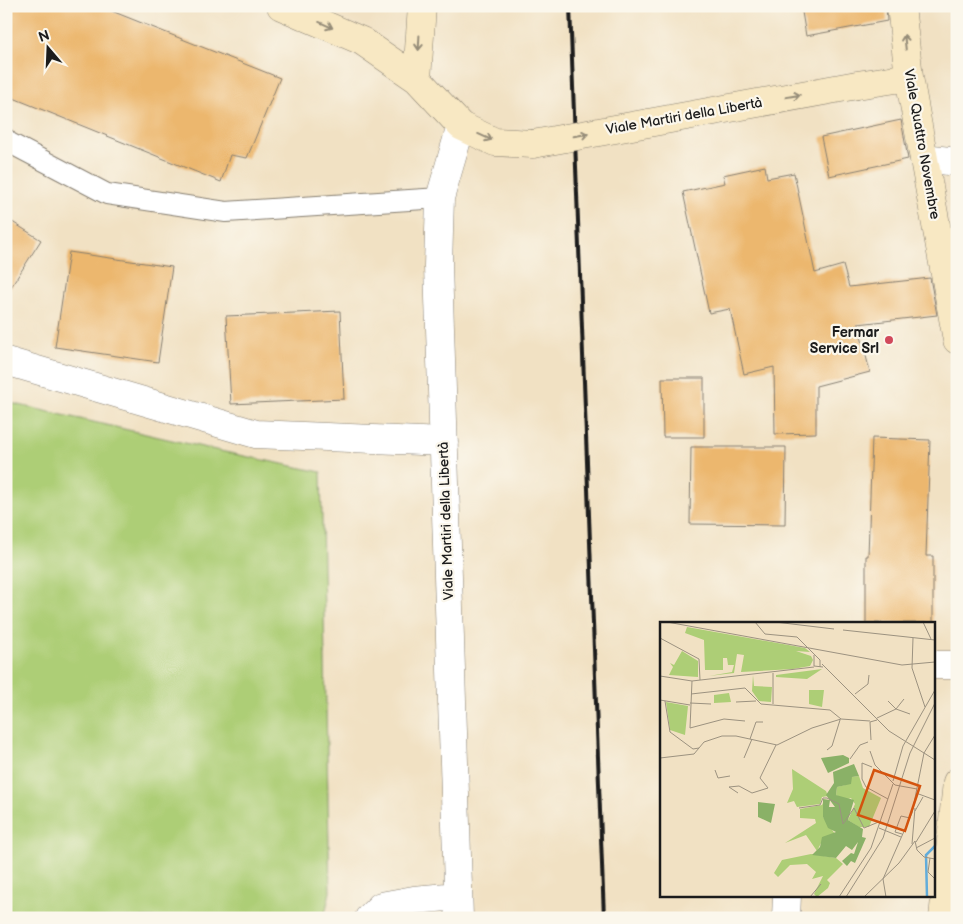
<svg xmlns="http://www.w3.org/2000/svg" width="963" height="924" font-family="'Balsamiq Sans',sans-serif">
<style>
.green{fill:#adce76;stroke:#647549}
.building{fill:#ecb76e}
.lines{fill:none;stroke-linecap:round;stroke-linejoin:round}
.lane-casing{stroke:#867e70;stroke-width:22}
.street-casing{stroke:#867e70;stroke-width:29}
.secondary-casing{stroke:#867e70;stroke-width:29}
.lane{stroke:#fff;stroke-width:20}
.street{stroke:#fff;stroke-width:28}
.secondary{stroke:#f8e8c3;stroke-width:28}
.rail{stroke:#1c1c1c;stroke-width:4}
.secondary-bridge-casing{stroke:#867e70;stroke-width:29;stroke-linecap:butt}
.secondary-bridge{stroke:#f8e8c3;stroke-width:28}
.oneway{stroke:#958c78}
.poi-dot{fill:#d1495b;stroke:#fbf7ec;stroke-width:2}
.labels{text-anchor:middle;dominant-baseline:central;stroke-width:4.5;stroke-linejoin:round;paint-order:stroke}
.street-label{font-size:14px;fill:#1c1c1c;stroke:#fbf7ec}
.poi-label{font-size:14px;font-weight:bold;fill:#1c1c1c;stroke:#fbf7ec;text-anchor:end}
.inset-river{fill:none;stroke:#62acda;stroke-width:2.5}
.inset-road{fill:none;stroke:#9c9280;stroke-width:1}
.view{fill:#d4530e;fill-opacity:0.15;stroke:#d4530e;stroke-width:2.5}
.inset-edge{fill:none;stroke:#1c1c1c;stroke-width:2.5}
</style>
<rect width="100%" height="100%" fill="#fbf7ec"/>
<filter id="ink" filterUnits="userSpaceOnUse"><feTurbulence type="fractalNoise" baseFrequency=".02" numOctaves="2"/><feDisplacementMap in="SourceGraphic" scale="10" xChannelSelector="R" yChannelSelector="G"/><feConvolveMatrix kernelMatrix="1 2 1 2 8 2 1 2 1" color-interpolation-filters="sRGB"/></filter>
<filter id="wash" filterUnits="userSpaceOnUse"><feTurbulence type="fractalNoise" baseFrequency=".0096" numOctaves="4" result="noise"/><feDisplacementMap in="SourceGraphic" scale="20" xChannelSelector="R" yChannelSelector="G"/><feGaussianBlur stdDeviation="1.12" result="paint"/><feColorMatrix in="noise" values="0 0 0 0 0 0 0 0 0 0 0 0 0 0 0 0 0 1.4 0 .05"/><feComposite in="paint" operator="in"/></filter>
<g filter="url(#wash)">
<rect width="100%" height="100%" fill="#f1e1c3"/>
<!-- green -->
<path class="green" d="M 6,402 L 220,451 L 321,472 L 330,892 L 324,918 L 6,918 Z"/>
<g id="blocks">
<!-- building -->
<path class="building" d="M 6,6 L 99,6 L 280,78 L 247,158 L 230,155 L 221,182 L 6,95 Z
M 801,6 L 886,6 L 887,21 L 806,36 Z
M 901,120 L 908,159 L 829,176 L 821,137 Z
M 765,166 L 767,178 L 794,173 L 815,273 L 843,265 L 849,287 L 930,278 L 937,315 L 858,324 L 870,372 L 816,386 L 816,433 L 775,434 L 774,367 L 744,374 L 730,309 L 709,313 L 683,192 L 725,183 L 723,175 Z
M 6,218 L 41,240 L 6,295 Z
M 69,252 L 172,267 L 158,362 L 55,347 Z
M 340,311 L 344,399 L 231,404 L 226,316 Z
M 662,378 L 704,378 L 704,437 L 663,437 Z
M 872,438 L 930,440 L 926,556 L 933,556 L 933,623 L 866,623 L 866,556 L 868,556 Z
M 691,447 L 786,447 L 785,525 L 690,524 Z"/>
</g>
</g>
<g filter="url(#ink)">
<use href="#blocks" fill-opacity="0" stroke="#867e70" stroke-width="1"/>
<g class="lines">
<defs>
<path id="lane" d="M 6,139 L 8,142 L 107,194 L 226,212 L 440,198"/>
<path id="street" d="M 924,158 L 957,162
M 6,361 L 256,434 L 444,442
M 934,665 L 957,665
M 369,918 L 381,906 L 414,900 L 458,896
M 459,918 L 438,266 L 440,198 L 461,126
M 786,918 L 787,895"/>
<path id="secondary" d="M 281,6 L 362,41 L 417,79 L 461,126 L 495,142 L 533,144
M 901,6 L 909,77 L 957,340
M 417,79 L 422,6
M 857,85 L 909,77
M 943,918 L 957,782"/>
</defs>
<!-- lane casing -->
<use href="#lane" class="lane-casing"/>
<!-- street casing -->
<use href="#street" class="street-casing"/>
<!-- secondary casing -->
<use href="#secondary" class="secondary-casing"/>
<!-- lane -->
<use href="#lane" class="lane"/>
<!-- street -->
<use href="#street" class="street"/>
<!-- secondary -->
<use href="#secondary" class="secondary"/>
<!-- rail -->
<path class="rail" d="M 570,6 L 604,918"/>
<defs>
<path id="secondary-bridge" d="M 533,144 L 857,85"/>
</defs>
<!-- secondary-bridge casing -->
<use href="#secondary-bridge" class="secondary-bridge-casing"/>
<!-- secondary-bridge -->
<use href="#secondary-bridge" class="secondary-bridge"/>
</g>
<!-- one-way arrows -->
<defs><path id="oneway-shaft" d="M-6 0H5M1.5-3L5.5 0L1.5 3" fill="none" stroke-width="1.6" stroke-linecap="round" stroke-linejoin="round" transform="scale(1.25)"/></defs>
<g class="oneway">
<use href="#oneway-shaft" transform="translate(326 25) rotate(24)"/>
<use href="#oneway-shaft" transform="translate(905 42) rotate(-96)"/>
<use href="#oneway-shaft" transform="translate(419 43) rotate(93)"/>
<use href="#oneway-shaft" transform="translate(793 96) rotate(-10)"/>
<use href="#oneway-shaft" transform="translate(581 135) rotate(-10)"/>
<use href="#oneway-shaft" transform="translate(485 137) rotate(24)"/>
</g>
</g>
<!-- markers -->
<circle class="poi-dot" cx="889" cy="340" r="5"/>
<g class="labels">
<!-- street labels -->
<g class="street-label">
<text transform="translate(684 116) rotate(-10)">Viale Martiri della Libertà</text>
<text transform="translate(922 144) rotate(80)">Viale Quattro Novembre</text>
<text transform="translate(446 521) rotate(-92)">Viale Martiri della Libertà</text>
</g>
<!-- poi labels -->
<g class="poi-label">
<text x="879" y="332">Fermar<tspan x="879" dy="16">Service Srl</tspan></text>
</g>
</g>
<!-- overview -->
<g transform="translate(660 622)">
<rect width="275" height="275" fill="#f1e1c3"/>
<path d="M 27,5 L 145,26 L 150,30 L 136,29 L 151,34 L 153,38 L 150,44 L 133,47 L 81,50 L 84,33 L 77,32 L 74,51 L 49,54 L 72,50 L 74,43 L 68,43 L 67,36 L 63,36 L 63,48 L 45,48 L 44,18 L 25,11 ZM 22,29 L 38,39 L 38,55 L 9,53 L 13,45 L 10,41 L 14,43 ZM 162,47 L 147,57 L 116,55 L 116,53 ZM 93,53 L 94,64 L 112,65 L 111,80 L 99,79 L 92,69 ZM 149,68 L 164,68 L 162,85 L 149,82 ZM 69,71 L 71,80 L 54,81 L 54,73 ZM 6,80 L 28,84 L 25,113 L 10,108 ZM 132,147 L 166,169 L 168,174 L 162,175 L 160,182 L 145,184 L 137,185 L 134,179 L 127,181 L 133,167 ZM 199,154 L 203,166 L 221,176 L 209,205 L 199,205 L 188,198 L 195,182 L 191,176 L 185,178 L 176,173 L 177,165 L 185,163 L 192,155 ZM 164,179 L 163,195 L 175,212 L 162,219 L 157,229 L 146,213 L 125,221 L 156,201 L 155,197 L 140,196 L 140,187 L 162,183 ZM 151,232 L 176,236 L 183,242 L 167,258 L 170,261 L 168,266 L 157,275 L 154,272 L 163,254 L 152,257 L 156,250 L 147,242 L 130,243 L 118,255 L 114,251 L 122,238 Z" fill="#adce76"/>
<path d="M 183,133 L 189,136 L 189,141 L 168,151 L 161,136 ZM 194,142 L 199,154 L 192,155 L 191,162 L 177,165 L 176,173 L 194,178 L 188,198 L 203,207 L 202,215 L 206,216 L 195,241 L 191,239 L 187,244 L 182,239 L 191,231 L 194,232 L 198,220 L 192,228 L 186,224 L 176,236 L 152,233 L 160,225 L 162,215 L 176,210 L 168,206 L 163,195 L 163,177 L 170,178 L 169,185 L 175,185 L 166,173 L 174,161 L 173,150 ZM 98,180 L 115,182 L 111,201 L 98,195 Z" fill="#8ab167"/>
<path class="inset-river" d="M 267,275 L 266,233 L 275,224"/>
<path class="inset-road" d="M 7,0 L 242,43 L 275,40M 95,0 L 105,12 L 137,15 L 160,38 L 160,45M 115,0 L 174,7M 263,0 L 271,17M 183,8 L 275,18M 0,16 L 39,37 L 40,58M 253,16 L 252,46 L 265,85M 154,33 L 154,44 L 163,45M 162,42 L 229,109 L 264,131 L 252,191 L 223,257 L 226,275M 113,51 L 113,82M 0,54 L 32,59 L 154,45M 32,59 L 30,106 L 64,97 L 85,99M 31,72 L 85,66 L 101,82 L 170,88 L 181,97M 195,72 L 208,62 L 209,53M 0,78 L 30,83M 5,79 L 10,110 L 33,127 L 39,126M 228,79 L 236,87 L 250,92M 76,80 L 96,79M 30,81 L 51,82M 217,96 L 236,87 L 244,77M 275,113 L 264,131 L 275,138M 90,117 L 96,100 L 103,100M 211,118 L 210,100 L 217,98M 167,128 L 172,124 L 180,98M 210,129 L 215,143 L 235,163 L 257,167M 0,136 L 34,132 L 44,120 L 62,114 L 76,114 L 117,123 L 152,106 L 181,97 L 210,99M 84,136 L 92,117M 190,137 L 200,123 L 208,120M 212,145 L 202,141 L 202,157 L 206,165 L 228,177M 55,148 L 58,156 L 70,154M 233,159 L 243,124 L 275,68M 78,171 L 69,165 L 79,164 L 92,171 L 108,166 L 100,156 L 116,123M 256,171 L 275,178M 139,186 L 160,183 L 163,176 L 167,176 L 179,182 L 183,202 L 194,186 L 204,206 L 221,199M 255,189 L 263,175M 219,206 L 241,215M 242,212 L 235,210 L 241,194 L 250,196M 256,220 L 275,189M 252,222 L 255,186M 256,226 L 275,216M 270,236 L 268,250 L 275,257M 150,275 L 161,262M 179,275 L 211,226 L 233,162M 186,275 L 223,216 L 250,131 L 275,81M 204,275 L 239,241 L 255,219 L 257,228 L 264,235 L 275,237"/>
<path class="view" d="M 214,148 L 260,164 L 245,209 L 198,193 Z"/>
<rect width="275" height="275" class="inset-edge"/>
</g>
<!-- margin -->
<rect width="963" height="924" fill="none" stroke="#fbf7ec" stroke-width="25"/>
<!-- north arrow -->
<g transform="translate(48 48) rotate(341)" stroke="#fbf7ec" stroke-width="4" paint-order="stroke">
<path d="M0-4L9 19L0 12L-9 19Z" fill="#1c1c1c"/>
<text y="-8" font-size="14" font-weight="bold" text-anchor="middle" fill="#1c1c1c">N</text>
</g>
</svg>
